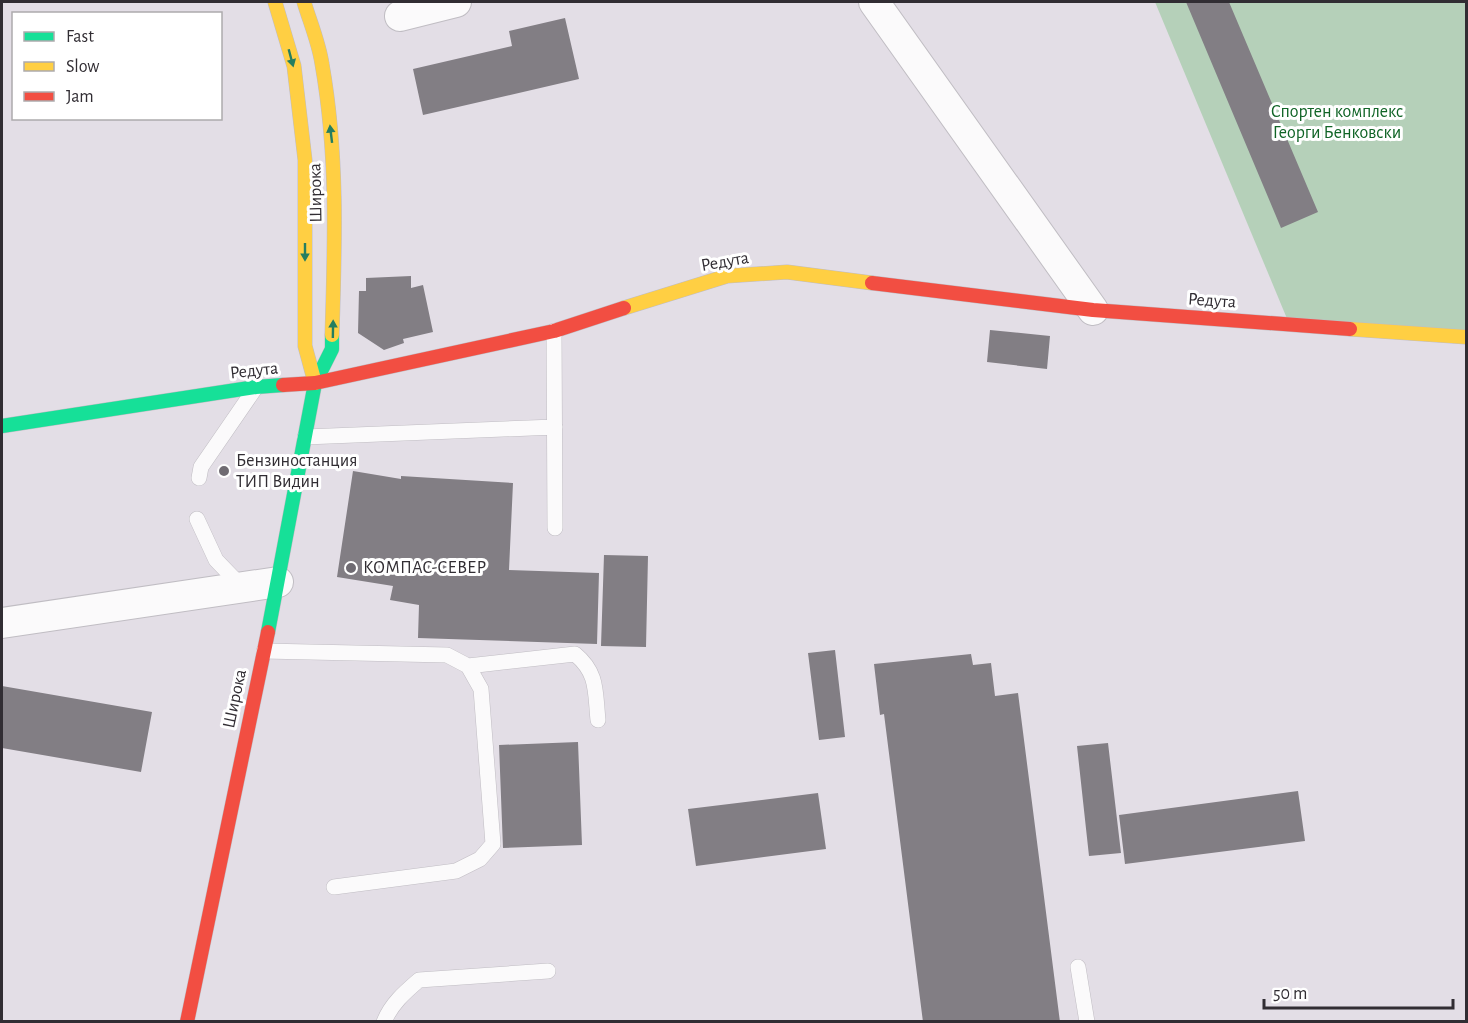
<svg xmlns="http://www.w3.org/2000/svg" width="1468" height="1023" font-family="'Alegreya Sans',sans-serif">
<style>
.green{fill:#b5d0b9}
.building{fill:#827e84}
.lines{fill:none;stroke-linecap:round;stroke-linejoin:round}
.lane-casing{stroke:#c0bdc3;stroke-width:16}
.street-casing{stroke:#c0bdc3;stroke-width:32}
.fast-casing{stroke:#c0bdc3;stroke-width:15}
.slow-casing{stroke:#c0bdc3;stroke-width:15}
.jam-casing{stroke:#c0bdc3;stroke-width:15}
.lane{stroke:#fbfafb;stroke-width:15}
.street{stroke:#fbfafb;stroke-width:30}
.fast{stroke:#16e098;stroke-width:14}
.slow{stroke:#ffcf43;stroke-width:14}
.jam{stroke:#f24e42;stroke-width:14}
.oneway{fill:#257e60}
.poi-dot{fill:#6f6b72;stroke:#fff;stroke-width:2}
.labels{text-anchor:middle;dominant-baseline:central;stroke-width:6;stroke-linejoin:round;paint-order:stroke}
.park-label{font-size:18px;fill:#106426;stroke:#fff}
.street-label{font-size:18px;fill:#312d33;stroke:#fff}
.poi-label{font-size:18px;fill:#312d33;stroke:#fff;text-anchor:start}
</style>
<rect width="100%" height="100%" fill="#e3dee6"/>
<!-- green -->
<path class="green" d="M 1155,2 L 1466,2 L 1466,331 L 1288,321 Z"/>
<!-- building -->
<path class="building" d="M 1186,2 L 1229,2 L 1318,212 L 1281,228 Z
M 565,18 L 579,79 L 423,115 L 413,69 L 512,46 L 509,31 Z
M 411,276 L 411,288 L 423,285 L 433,332 L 403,339 L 404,343 L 384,350 L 358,333 L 359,291 L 366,291 L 366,278 Z
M 990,330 L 1050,336 L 1047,369 L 987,362 Z
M 353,471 L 401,479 L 401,476 L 513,483 L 509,570 L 599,573 L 597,644 L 418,638 L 419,605 L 390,600 L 393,586 L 337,577 Z
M 604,555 L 648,556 L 646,647 L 601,646 Z
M 835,650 L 845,737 L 819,740 L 808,653 Z
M 971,654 L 973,665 L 991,663 L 995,696 L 1018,693 L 1060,1022 L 923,1022 L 884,714 L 880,715 L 874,664 Z
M 2,686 L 152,712 L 141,772 L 2,748 Z
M 578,742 L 582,845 L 503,848 L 499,745 Z
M 1108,743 L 1121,853 L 1089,856 L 1077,746 Z
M 1298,791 L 1305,841 L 1125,864 L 1119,815 Z
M 818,793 L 826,849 L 696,866 L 688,809 Z"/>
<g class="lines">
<defs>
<path id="lane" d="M 554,331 L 555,528
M 305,437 L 555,427
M 199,478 L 201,467 L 254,390
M 197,519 L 216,560 L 243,588
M 264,651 L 447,655 L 468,666 L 481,689 L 493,844 L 480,859 L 456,871 L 334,887
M 468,666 L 575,654 C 598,673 595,691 598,720
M 1078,967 L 1087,1022
M 384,1022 C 391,1004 405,992 419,980 L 548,971"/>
<path id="street" d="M 874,2 L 1093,310
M 400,16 L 456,2
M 2,623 L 278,582"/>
<path id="fast" d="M 2,426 L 256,387 L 283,385
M 268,632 L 315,383 L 332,349 L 332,335"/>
<path id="slow" d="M 275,2 L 294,66 L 305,160 L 305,346 L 315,383
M 304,2 C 310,22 319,43 322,64 C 338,154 335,244 332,335
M 624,308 L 727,276 L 787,272 L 872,283
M 1350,329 L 1466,337"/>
<path id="jam" d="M 872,283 L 1093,310 L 1350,329
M 283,385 L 315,383 L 554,331 L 624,308
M 187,1022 L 268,632"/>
</defs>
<!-- lane casing -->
<use href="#lane" class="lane-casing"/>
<!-- street casing -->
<use href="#street" class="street-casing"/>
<!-- fast casing -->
<use href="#fast" class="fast-casing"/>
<!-- slow casing -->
<use href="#slow" class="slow-casing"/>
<!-- jam casing -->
<use href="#jam" class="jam-casing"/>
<!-- lane -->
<use href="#lane" class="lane"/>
<!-- street -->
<use href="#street" class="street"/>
<!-- fast -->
<use href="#fast" class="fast"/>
<!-- slow -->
<use href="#slow" class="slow"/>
<!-- jam -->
<use href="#jam" class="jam"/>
</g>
<!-- one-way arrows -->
<defs><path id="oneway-solid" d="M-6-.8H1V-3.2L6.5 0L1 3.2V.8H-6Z" transform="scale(1.5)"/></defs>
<g class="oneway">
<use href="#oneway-solid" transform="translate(291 58) rotate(75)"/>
<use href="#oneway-solid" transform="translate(331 134) rotate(-97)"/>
<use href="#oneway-solid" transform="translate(305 252) rotate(90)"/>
<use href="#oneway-solid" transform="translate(333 329) rotate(-89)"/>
</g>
<!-- markers -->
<g class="poi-dot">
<circle cx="224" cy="471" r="6"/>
<circle cx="351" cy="568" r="6"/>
</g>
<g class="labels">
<!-- park labels -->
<g class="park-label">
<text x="1337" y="112">Спортен комплекс<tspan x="1337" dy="21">Георги Бенковски</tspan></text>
</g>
<!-- street labels -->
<g class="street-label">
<text transform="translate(316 193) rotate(-91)">Широка</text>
<text transform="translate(725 262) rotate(-10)">Редута</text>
<text transform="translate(1212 301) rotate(4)">Редута</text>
<text transform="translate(254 371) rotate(-6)">Редута</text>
<text transform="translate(235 699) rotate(-78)">Широка</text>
</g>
<!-- poi labels -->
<g class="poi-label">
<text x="236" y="461">Бензиностанция<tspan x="236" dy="21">ТИП Видин</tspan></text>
<text x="363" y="568">КОМПАС-СЕВЕР</text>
</g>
</g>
<!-- border -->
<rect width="1468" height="1023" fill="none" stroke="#312d33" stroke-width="6"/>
<!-- legend -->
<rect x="12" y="12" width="210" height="108" fill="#ffffff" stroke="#adabad" stroke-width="1.5"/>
<rect x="24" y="32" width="30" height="9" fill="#16e098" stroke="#adabad" stroke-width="1.5"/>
<text x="66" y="42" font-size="18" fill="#312d33">Fast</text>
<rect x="24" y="62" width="30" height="9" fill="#ffcf43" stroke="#adabad" stroke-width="1.5"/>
<text x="66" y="72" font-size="18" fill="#312d33">Slow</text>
<rect x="24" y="92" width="30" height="9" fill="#f24e42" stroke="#adabad" stroke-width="1.5"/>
<text x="66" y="102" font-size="18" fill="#312d33">Jam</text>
<!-- scale -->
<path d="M1264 999v9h189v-9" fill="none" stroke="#312d33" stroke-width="3"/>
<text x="1273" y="999" font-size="18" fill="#312d33" stroke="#ffffff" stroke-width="4.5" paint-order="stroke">50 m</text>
</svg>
